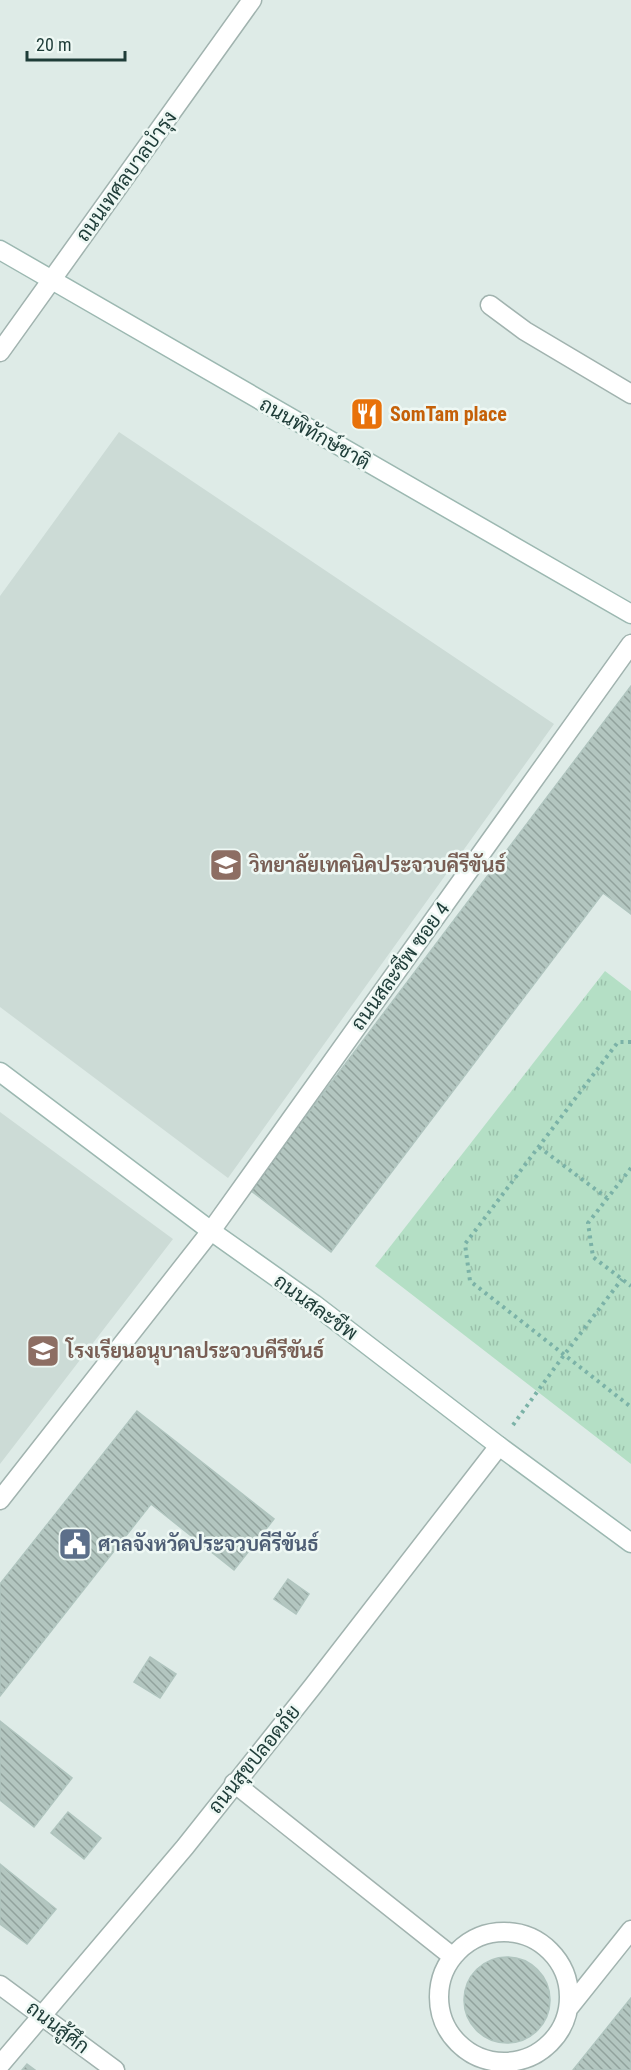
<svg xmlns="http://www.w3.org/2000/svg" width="631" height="2070" font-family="'Roboto Condensed',Sarabun,sans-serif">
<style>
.built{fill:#ccdbd6}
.grass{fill:url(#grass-tufts)}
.building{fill:url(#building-back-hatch);stroke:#b0c5bf;stroke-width:1.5}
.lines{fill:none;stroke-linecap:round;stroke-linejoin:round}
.lane-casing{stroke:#a1b3af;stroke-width:21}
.street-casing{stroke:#a1b3af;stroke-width:21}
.secondary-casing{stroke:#9cb8b1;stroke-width:21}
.path{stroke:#7bb2a7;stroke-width:4;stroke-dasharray:3 4.5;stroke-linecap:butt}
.lane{stroke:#fff;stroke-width:18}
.street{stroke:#fff;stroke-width:18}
.secondary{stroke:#fff;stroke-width:18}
.labels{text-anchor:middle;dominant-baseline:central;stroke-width:5;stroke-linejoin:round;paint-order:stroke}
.street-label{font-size:20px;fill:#1e3c38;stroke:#eef8f4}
.food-label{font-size:20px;font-weight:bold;fill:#c56008;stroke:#eef8f4;text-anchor:start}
.education-label{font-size:20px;font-weight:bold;fill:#785e54;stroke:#eef8f4;text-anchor:start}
.service-label{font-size:20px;font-weight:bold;fill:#4e5e75;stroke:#eef8f4;text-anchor:start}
</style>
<defs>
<pattern id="grass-tufts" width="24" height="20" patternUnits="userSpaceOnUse" patternTransform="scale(1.5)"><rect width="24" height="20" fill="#b4dfc5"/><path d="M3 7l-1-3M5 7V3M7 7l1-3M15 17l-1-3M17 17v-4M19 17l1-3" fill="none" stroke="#9ac0aa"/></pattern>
<pattern id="building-back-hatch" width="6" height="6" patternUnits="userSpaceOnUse" patternTransform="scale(1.5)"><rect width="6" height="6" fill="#b3c6c0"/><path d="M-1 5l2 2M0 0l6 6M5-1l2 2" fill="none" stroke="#91a29d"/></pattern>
</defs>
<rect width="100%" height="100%" fill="#deebe7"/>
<!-- built -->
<path class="built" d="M 119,432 L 554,724 L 228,1178 L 0,1007 L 0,596 Z
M 0,1112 L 173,1239 L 0,1464 Z"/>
<!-- grass -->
<path class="grass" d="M 605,971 L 631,991 L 631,1464 L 375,1266 Z"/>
<!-- building -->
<path class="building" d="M 631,686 L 631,914 L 603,893 L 331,1252 L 250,1190 Z
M 137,1411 L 274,1519 L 234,1570 L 151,1504 L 0,1696 L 0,1584 Z
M 288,1579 L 309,1594 L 296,1614 L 274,1599 Z
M 150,1657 L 176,1674 L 160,1698 L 134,1682 Z
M 0,1721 L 72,1778 L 34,1827 L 0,1800 Z
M 68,1812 L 101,1838 L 84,1859 L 51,1833 Z
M 0,1864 L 56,1909 L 27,1944 L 0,1924 Z
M464 2000a43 43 0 1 1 86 0a43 43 0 1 1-86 0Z
M 631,1998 L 631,2070 L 573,2070 Z
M 27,2064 L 35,2070 L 22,2070 Z"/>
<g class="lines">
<defs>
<path id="lane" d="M 234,1783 L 453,1957
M439 1997a65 65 0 1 1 130 0a65 65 0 1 1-130 0Z
M 568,2009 L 631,1930"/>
<path id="street" d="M 490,305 L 525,331 L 631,394
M 0,352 L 252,0
M 0,1500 L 211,1231 L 631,644
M 0,1985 L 115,2070
M 0,2065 L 185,1847 L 313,1686 L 499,1446"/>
<path id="secondary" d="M 0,250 L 631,614
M 0,1072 L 211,1231 L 314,1304 L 499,1446 L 631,1543"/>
</defs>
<!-- lane casing -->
<use href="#lane" class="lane-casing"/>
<!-- street casing -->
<use href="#street" class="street-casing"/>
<!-- secondary casing -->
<use href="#secondary" class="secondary-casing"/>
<!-- path -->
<path class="path" d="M 631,1042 L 618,1042 L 465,1244 L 470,1281 L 631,1407
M 539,1147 L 607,1198
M 631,1168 L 588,1223 L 593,1257 L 631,1286
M 513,1425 L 564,1355 L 622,1279"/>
<!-- lane -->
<use href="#lane" class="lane"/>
<!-- street -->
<use href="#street" class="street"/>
<!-- secondary -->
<use href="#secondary" class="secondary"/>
</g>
<!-- icons -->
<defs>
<symbol id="restaurant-square" viewBox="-11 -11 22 22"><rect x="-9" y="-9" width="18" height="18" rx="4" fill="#e8710a" stroke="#eef8f4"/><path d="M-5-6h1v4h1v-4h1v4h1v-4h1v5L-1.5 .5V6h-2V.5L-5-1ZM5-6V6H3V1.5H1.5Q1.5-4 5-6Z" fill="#fff"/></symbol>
<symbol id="university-square" viewBox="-11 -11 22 22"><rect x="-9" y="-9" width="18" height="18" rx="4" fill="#8d6e63" stroke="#eef8f4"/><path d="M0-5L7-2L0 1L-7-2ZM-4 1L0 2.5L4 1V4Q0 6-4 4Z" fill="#fff"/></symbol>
<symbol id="school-square" viewBox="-11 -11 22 22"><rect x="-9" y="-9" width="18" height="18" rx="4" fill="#8d6e63" stroke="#eef8f4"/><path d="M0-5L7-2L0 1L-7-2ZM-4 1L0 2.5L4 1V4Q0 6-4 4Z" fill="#fff"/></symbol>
<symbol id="civic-square" viewBox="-11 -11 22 22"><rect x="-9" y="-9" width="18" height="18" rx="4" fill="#5c6f8a" stroke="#eef8f4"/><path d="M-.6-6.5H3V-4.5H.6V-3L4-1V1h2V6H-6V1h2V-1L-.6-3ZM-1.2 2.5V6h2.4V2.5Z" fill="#fff"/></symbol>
</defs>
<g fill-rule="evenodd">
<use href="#restaurant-square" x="348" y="395" width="38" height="38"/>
<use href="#university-square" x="207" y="846" width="38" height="38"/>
<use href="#school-square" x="24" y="1332" width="38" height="38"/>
<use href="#civic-square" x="56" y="1525" width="38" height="38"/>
</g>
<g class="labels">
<!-- street labels -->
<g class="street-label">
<text transform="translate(126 176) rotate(-54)">ถนนเทศลบาลบำรุง</text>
<text transform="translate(315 433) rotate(30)">ถนนพิทักษ์ชาติ</text>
<text transform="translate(400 966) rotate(-54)">ถนนสละชีพ ซอย 4</text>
<text transform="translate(316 1307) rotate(36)">ถนนสละชีพ</text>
<text transform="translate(254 1759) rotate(-51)">ถนนสุขปลอดภัย</text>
<text transform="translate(58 2027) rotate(37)">ถนนสู้ศึก</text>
</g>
<!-- food labels -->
<g class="food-label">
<text x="390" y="414">SomTam place</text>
</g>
<!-- education labels -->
<g class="education-label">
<text x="249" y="865">วิทยาลัยเทคนิคประจวบคีรีขันธ์</text>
<text x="66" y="1351">โรงเรียนอนุบาลประจวบคีรีขันธ์</text>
</g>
<!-- service labels -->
<g class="service-label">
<text x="98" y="1544">ศาลจังหวัดประจวบคีรีขันธ์</text>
</g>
</g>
<!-- scale -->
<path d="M27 51v9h98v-9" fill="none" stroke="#1e3c38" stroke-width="3"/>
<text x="36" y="51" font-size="18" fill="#1e3c38" stroke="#eef8f4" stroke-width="4.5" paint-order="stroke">20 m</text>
</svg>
